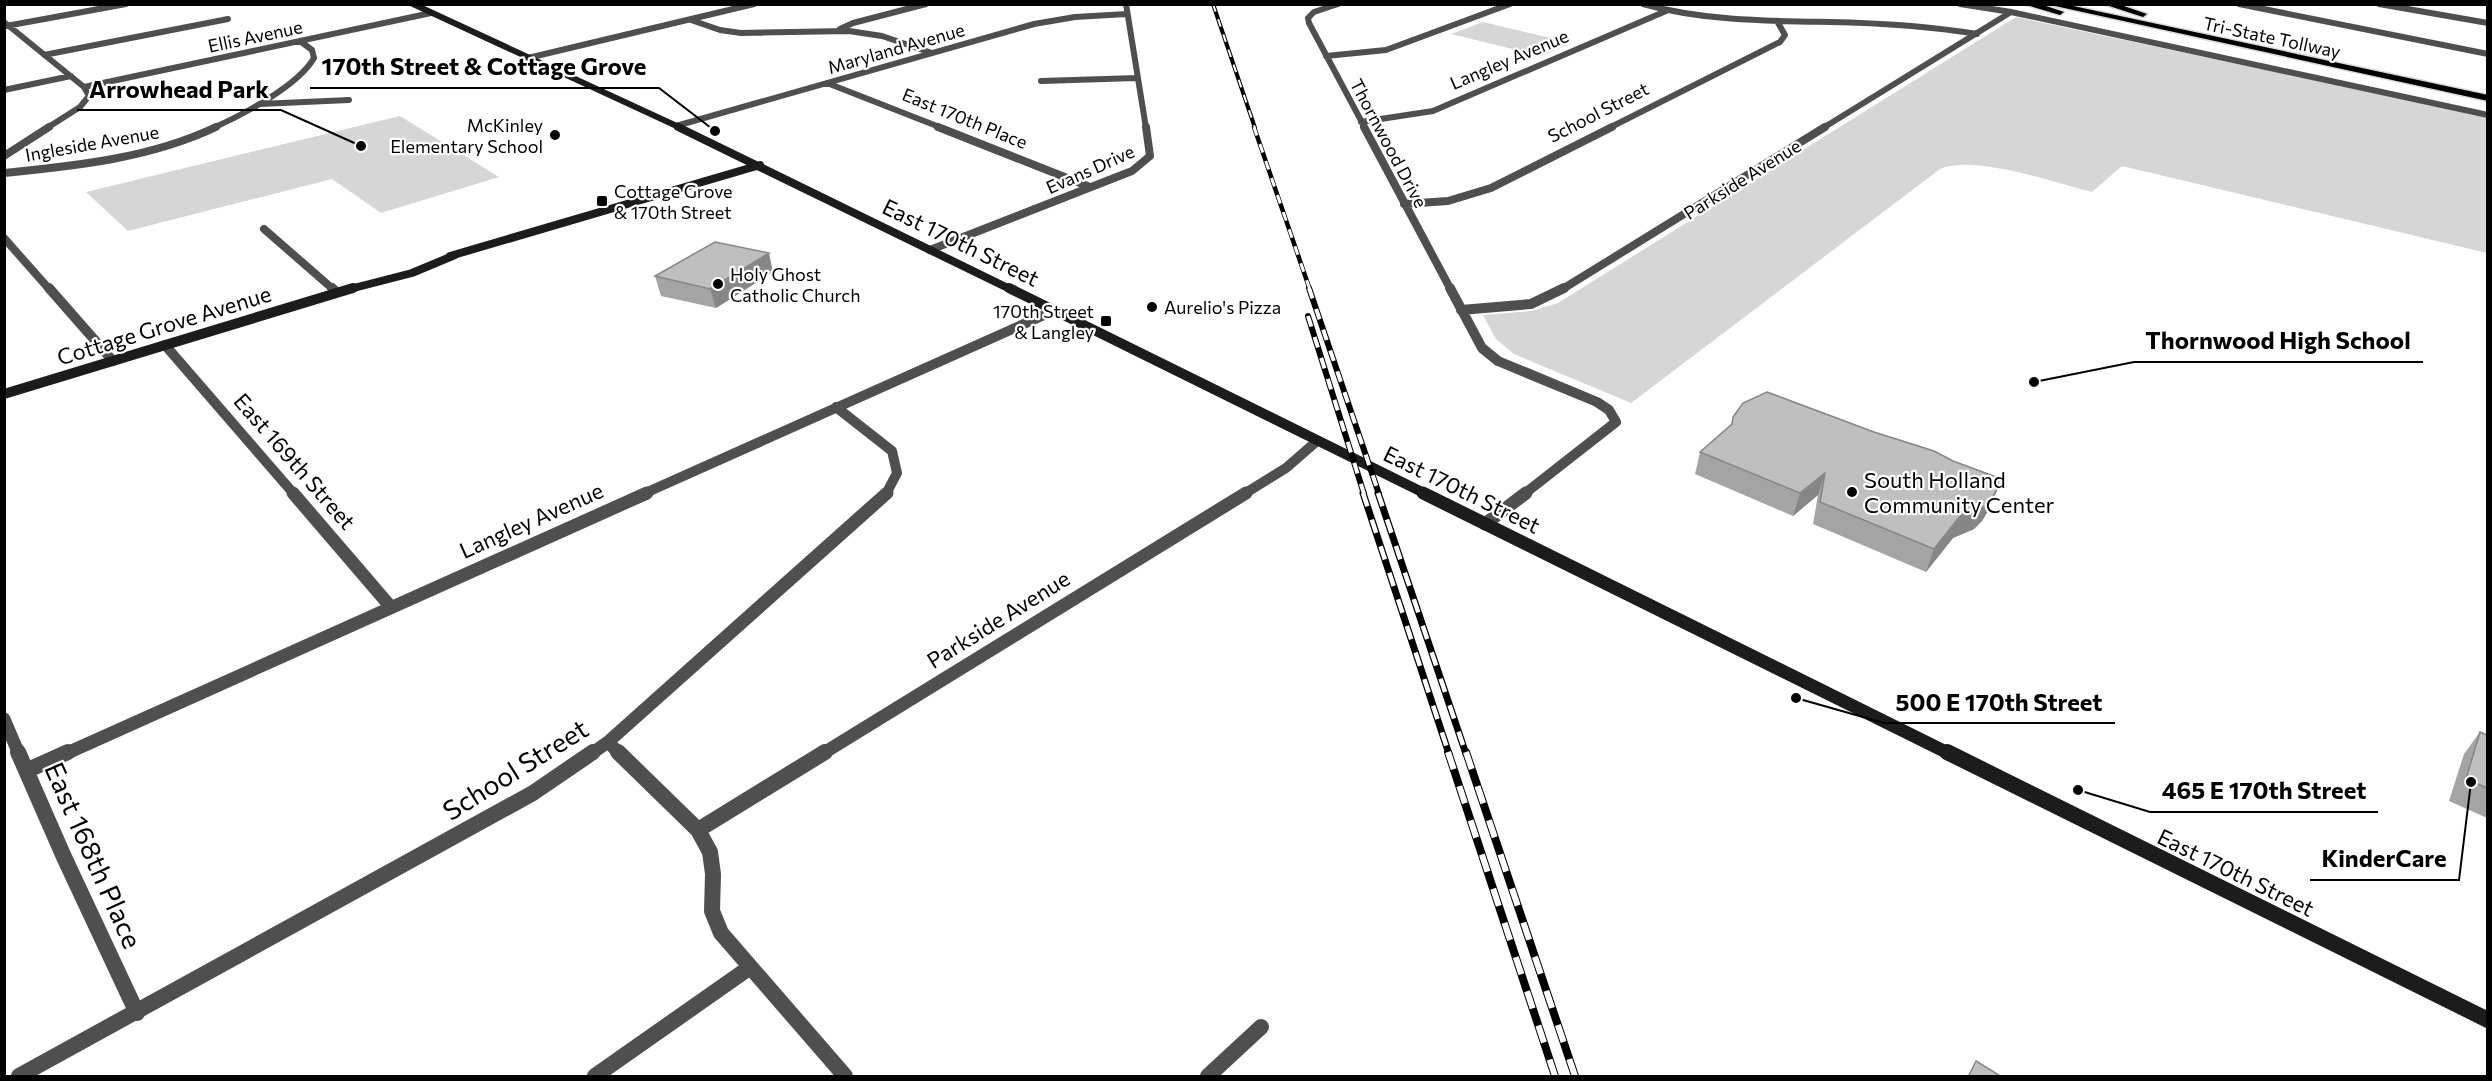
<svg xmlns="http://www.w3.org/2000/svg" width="2492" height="1081" font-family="Commissioner,sans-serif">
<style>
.green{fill:#d6d6d6}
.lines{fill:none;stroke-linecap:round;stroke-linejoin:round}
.highway-casing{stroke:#dbdbdb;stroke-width:3}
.street-far4{stroke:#4f4f4f;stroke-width:6}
.street-far3{stroke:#4f4f4f;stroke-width:8}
.street-far2{stroke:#4f4f4f;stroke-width:10}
.street-far1{stroke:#4f4f4f;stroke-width:13}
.street{stroke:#4f4f4f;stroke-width:16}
.secondary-far4{stroke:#1c1c1c;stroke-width:6}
.secondary-far3{stroke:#1c1c1c;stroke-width:8}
.secondary-far2{stroke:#1c1c1c;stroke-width:10}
.secondary-far1{stroke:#1c1c1c;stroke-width:13}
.secondary{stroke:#1c1c1c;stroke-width:16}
.highway{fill:#000;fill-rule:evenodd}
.rail-far4-casing{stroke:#000;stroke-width:4}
.rail-far3-casing{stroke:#000;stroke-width:4.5}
.rail-far2-casing{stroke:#000;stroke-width:6}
.rail-far1-casing{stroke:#000;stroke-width:7}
.rail-casing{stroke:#000;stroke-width:8}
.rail-far4{stroke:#fff;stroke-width:2;stroke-dasharray:8;stroke-linecap:butt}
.rail-far3{stroke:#fff;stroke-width:3;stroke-dasharray:9;stroke-linecap:butt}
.rail-far2{stroke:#fff;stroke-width:4;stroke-dasharray:11;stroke-linecap:butt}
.rail-far1{stroke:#fff;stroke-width:4.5;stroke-dasharray:14;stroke-linecap:butt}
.rail{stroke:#fff;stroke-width:6;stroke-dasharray:18;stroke-linecap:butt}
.wall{fill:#a4a4a4}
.shaded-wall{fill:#868686}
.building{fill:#bfbfbf;stroke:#868686;stroke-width:1.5}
.poi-dot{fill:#000;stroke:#fff;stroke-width:2}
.labels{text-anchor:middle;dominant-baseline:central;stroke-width:4.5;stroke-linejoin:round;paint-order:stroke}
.far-street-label{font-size:18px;fill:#000;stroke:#fff}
.far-poi-label{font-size:18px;fill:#000;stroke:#fff;text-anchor:start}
.street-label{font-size:22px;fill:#000;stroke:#fff}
.poi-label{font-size:22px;fill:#000;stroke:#fff;text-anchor:start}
.near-street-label{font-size:27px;fill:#000;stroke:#fff}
.leader{fill:none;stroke:#000;stroke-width:2}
.callout-dot{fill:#000;stroke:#fff;stroke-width:2}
.callout-label{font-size:24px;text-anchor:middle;font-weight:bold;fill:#000;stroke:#fff;stroke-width:4.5;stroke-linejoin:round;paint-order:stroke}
</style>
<rect width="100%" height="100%" fill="#fff"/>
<!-- green -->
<path class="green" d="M 2016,17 L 2487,117 L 2487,253 L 2122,166 L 2092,192 C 2055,183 1974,154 1940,169 L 1631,403 L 1514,354 L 1496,339 L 1483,315 L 1531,311 L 1558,303 Z
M 1483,22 L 1572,43 L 1541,56 L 1451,34 Z
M 400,116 L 499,177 L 381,213 L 332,179 L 128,231 L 86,192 Z"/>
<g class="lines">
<defs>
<path id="highway" d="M 2023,4 L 2040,4 L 2064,12 L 2060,15 Z
M 2046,4 L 2064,4 L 2488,95 L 2488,101 Z
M 2103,4 L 2118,4 L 2147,14 L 2143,17 Z"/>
</defs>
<!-- highway casing -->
<use href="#highway" class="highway-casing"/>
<!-- street-far4 -->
<path class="street-far4" d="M 1126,4 L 1146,128
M 1338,4 L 1314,12 L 1308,18 L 1309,23 L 1365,128
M 1643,4 C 1704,21 1767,21 1830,22 C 1880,23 1928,26 1977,34
M 1960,4 L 2011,12 L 2488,115
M 2239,4 L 2488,54
M 2379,4 L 2488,23
M 691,20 L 720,30 L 741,33 L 849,31 L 882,36 L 932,53
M 4,22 L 84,87 L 89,96 L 80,107 L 47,128
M 6,26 L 126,4
M 840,29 L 853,23 L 926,4
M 44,55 L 228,19
M 1326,56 L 1386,50 L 1510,4
M 528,58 L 754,4
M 1041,81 L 1137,78
M 827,83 L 942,128
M 84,87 L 431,13
M 4,90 L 71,76
M 260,104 L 349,100
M 1361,122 L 1433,111 L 1666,11
M 676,126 L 1034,24 L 1075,17 L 1127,14
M 213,128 C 242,115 298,86 314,58 L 312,50 L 300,41
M 1609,128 L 1780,42 L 1785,35 L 1777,21
M 1823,128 L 2011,12"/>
<!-- street-far3 -->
<path class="street-far3" d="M 938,127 L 1090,187
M 1364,127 L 1451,290
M 4,156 L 49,127
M 4,173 C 76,166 151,158 216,127
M 1404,204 L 1448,201 L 1491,188 L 1612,127
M 264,229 L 334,290
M 4,238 L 50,290
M 930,250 L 1132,171 L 1150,156 L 1146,127
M 1561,290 L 1825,127"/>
<!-- street-far2 -->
<path class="street-far2" d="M 49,288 L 113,361
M 332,288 L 336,292
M 1450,288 L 1482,348 L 1498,361 L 1597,402 L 1609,410 L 1616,422 L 1524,494
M 1461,310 L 1531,304 L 1564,288
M 165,345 L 294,494
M 836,407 L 892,451 L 897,473 L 886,494
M 643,494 L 1053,311
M 1244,494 L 1286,468 L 1317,441"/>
<!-- street-far1 -->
<path class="street-far1" d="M 293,493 L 390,606
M 1485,524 L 1526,493
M 4,719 L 19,754
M 608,742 L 620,754
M 65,754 L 647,493
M 591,754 L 608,742 L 887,493
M 822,754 L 1246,493"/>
<!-- street -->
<path class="street" d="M 18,752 L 64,857 L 137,1013
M 618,752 L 698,830 L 710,852 L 713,874 L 712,911 L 721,933 L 845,1076
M 28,770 L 68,752
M 698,830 L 825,752
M 19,1076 L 533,793 L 593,752
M 595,1076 L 749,968
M 1208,1076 L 1261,1027"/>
<!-- secondary-far4 -->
<path class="secondary-far4" d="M 413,4 L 681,128"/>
<!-- secondary-far3 -->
<path class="secondary-far3" d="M 678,127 L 1012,290
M 450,256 L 760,165
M 346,290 L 412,273 L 455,255"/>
<!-- secondary-far2 -->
<path class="secondary-far2" d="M 1009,288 L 1426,494
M 4,394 L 353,288"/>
<!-- secondary-far1 -->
<path class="secondary-far1" d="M 1423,493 L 1950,754"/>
<!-- secondary -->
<path class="secondary" d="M 1947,752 L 2488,1020"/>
<!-- highway -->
<use href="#highway" class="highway"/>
<defs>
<path id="rail-far4" d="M 1213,4 L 1255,128"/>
<path id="rail-far3" d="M 1254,127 L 1310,290"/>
<path id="rail-far2" d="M 1309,288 L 1379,494
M 1308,316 L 1364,494"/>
<path id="rail-far1" d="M 1363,493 L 1449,754
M 1378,493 L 1466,754"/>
<path id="rail" d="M 1448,752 L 1555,1076
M 1466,752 L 1575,1076"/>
</defs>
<!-- rail-far4 casing -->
<use href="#rail-far4" class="rail-far4-casing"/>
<!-- rail-far3 casing -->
<use href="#rail-far3" class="rail-far3-casing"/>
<!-- rail-far2 casing -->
<use href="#rail-far2" class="rail-far2-casing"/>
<!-- rail-far1 casing -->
<use href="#rail-far1" class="rail-far1-casing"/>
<!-- rail casing -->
<use href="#rail" class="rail-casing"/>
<!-- rail-far4 -->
<use href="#rail-far4" class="rail-far4"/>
<!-- rail-far3 -->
<use href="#rail-far3" class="rail-far3"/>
<!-- rail-far2 -->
<use href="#rail-far2" class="rail-far2"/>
<!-- rail-far1 -->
<use href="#rail-far1" class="rail-far1"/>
<!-- rail -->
<use href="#rail" class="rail"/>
</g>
<!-- wall -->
<path class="wall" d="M 773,272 L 716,308 L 661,296 L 655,276 Z
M 1733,417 L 1998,488 L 1988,511 L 1982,521 L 1974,529 L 1953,538 L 1926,572 L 1813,524 L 1818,495 L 1793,516 L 1695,474 L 1700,452 L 1731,425 Z
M 2480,732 L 2487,735 L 2487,818 L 2449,801 L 2464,754 Z"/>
<!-- shaded-wall -->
<path class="shaded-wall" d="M 769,253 L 773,272 L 716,308 L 710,289 Z
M 1825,473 L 1818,495 L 1793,516 L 1800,493 Z
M 1998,488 L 1988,511 L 1982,521 L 1974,529 L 1953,538 L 1926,572 L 1934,549 L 1961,515 Z"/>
<!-- building -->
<path class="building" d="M 715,242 L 769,253 L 710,289 L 655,276 Z
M 1767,392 L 1874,432 L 1934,451 L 1953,461 L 1999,478 L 1998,488 L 1992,498 L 1983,507 L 1961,515 L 1934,549 L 1820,502 L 1825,473 L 1800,493 L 1700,452 L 1732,424 L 1733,417 L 1743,403 Z
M 2480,732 L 2487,735 L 2487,788 L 2466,779 Z
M 1976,1061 L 2002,1077 L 1968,1077 Z"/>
<!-- markers -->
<g class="poi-dot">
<circle cx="555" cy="135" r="6"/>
<rect x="596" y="195" width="12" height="12" rx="3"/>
<circle cx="718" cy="284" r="6"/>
<circle cx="1152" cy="307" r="6"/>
<rect x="1100" y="315" width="12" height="12" rx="3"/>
<circle cx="1852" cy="492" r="6"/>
</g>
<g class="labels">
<!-- far-street labels -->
<g class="far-street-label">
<text transform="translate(255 36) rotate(-12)">Ellis Avenue</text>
<text transform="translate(2272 37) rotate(12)">Tri-State Tollway</text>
<text transform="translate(896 48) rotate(-16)">Maryland Avenue</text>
<text transform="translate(1509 59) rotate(-23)">Langley Avenue</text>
<text transform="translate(1598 112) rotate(-27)">School Street</text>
<text transform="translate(965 118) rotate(22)">East 170th Place</text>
<text transform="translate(92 143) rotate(-10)">Ingleside Avenue</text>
<text transform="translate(1389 143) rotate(62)">Thornwood Drive</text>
<text transform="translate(1090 169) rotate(-24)">Evans Drive</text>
<text transform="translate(1742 179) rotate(-32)">Parkside Avenue</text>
</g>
<!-- far-poi labels -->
<g class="far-poi-label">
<text x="543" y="125" text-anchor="end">McKinley<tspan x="543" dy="21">Elementary School</tspan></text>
<text x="614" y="191">Cottage Grove<tspan x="614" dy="21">&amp; 170th Street</tspan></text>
<text x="730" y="274">Holy Ghost<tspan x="730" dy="21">Catholic Church</tspan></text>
<text x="1164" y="307">Aurelio's Pizza</text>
<text x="1094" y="311" text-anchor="end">170th Street<tspan x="1094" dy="21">&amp; Langley</tspan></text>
</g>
<!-- street labels -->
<g class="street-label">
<text transform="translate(961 242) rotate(26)">East 170th Street</text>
<text transform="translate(164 325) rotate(-17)">Cottage Grove Avenue</text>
<text transform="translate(295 461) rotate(49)">East 169th Street</text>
<text transform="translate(1462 489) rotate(26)">East 170th Street</text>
<text transform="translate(531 520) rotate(-24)">Langley Avenue</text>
<text transform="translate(998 619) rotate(-32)">Parkside Avenue</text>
<text transform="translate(2236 872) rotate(26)">East 170th Street</text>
</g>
<!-- poi labels -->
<g class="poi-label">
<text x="1864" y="479">South Holland<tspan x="1864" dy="25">Community Center</tspan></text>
</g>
<!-- near-street labels -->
<g class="near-street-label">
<text transform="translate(515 769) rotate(-32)">School Street</text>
<text transform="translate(94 855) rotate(66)">East 168th Place</text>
</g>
</g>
<!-- callouts -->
<path class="leader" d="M715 131L659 88H310M361 146L281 110H77M2034 382L2134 362H2423M1796 698L1884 723H2115M2078 790L2150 812H2378M2471 782L2459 880H2310"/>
<g class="callout-dot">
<circle cx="715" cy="131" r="6"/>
<circle cx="361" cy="146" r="6"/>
<circle cx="2034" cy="382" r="6"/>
<circle cx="1796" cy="698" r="6"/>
<circle cx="2078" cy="790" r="6"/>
<circle cx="2471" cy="782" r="6"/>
</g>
<g class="callout-label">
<text x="484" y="75">170th Street &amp; Cottage Grove</text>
<text x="179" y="98">Arrowhead Park</text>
<text x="2278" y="349">Thornwood High School</text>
<text x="1999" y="711">500 E 170th Street</text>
<text x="2264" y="799">465 E 170th Street</text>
<text x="2384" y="867">KinderCare</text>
</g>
<!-- border -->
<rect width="2492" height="1081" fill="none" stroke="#000000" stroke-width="12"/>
</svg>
